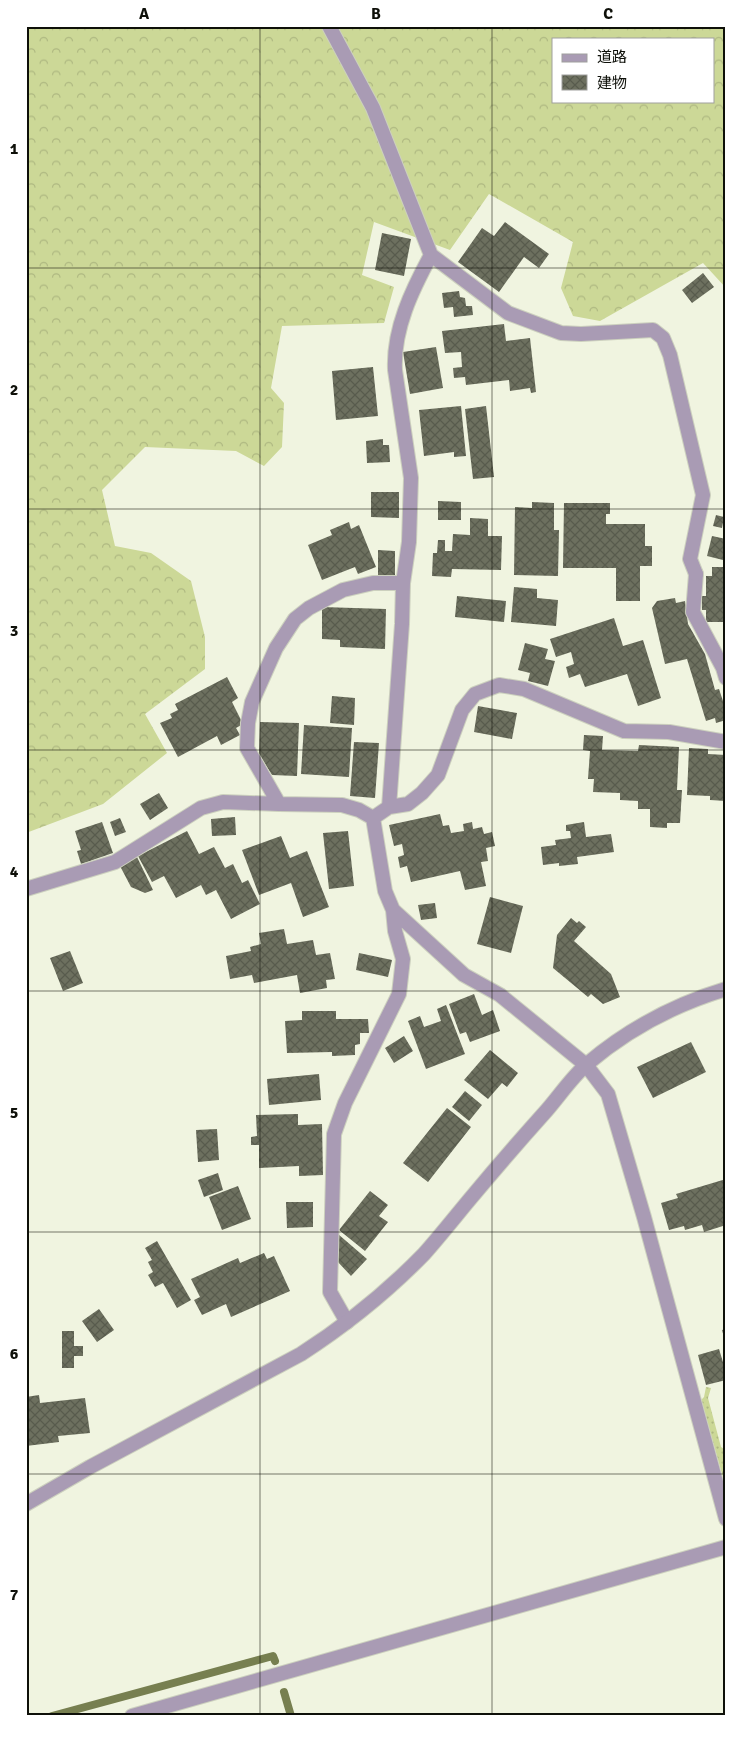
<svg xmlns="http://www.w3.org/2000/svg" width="752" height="1742" font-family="Signika,'Noto Sans JP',sans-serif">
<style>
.grass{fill:url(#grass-dots)}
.forest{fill:url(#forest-crowns);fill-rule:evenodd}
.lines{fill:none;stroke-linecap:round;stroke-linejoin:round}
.stream{stroke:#777f50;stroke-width:8}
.building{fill:url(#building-cross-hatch)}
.service-casing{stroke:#ccd0be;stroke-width:16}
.minor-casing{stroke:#ccd0be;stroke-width:16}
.tertiary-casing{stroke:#ccd0be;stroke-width:16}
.service{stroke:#a99bb4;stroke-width:14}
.minor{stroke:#a99bb4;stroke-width:14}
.tertiary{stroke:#a99bb4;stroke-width:14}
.grid{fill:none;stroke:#0e1009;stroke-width:1;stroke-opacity:0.55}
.neatline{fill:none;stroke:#0e1009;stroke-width:2}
.grid-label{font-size:16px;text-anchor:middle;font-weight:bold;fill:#0e1009}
</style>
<defs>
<pattern id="grass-dots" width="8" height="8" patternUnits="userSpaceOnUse" patternTransform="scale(1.25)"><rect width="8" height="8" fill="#ccd897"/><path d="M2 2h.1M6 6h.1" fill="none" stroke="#aeb881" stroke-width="1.8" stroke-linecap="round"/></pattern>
<pattern id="forest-crowns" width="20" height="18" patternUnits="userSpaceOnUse" patternTransform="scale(1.25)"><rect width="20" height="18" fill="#ccd897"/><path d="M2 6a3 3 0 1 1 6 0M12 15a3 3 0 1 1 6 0" fill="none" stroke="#aeb881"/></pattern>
<pattern id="building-cross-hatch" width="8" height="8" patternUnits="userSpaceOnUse" patternTransform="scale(1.25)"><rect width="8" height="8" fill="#6d705f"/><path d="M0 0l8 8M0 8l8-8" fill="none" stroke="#585b4d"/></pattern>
</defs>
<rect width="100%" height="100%" fill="#f0f4e0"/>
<!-- grass -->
<path class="grass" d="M 706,1387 L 711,1388 L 708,1398 L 721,1447 L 726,1450 L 726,1488 L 701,1400 L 704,1397 Z"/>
<!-- forest -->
<path class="forest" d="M 26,26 L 726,26 L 726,288 L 703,263 L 600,321 L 573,316 L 561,288 L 573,242 L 489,194 L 450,250 L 374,222 L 362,275 L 394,287 L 384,323 L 282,326 L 271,388 L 284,403 L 282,447 L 264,466 L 236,451 L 145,447 L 102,490 L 115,546 L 151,553 L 191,581 L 205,637 L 205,669 L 145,714 L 167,753 L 103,804 L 26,833 ZM 553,39 L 713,39 L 713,101 L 553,101 Z"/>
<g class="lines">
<!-- stream -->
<path class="stream" d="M 284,1692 L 291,1716
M 52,1716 L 273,1656 L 275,1661"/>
</g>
<!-- building -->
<path class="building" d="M 505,222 L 549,254 L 539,268 L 524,257 L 499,292 L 458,262 L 482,228 L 494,236 Z
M 382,233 L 411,239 L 404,276 L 375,270 Z
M 703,273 L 714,287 L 692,303 L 682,290 Z
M 459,291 L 460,297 L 465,298 L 466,306 L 472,306 L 473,315 L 454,317 L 453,307 L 444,308 L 442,293 Z
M 504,324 L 506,341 L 530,338 L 536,392 L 531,393 L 530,388 L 510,391 L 509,380 L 466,385 L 465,377 L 454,378 L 453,368 L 462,367 L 461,352 L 445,353 L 442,331 Z
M 436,347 L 443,388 L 410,394 L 403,352 Z
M 373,367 L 378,416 L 336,420 L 332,371 Z
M 461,406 L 466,456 L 454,457 L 454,452 L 424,456 L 419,410 Z
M 486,406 L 494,477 L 473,479 L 465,409 Z
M 383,439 L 383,445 L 389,445 L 390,462 L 367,463 L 366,441 Z
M 371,492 L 399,492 L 399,518 L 371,517 Z
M 438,501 L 461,502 L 461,520 L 438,520 Z
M 532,502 L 554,503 L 554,530 L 559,530 L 558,576 L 514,575 L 515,507 L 532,508 Z
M 564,503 L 610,503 L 610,514 L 606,514 L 606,524 L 645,524 L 645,546 L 652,546 L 652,566 L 640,566 L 640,601 L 616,601 L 616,568 L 563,568 Z
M 716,515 L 724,517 L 722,528 L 713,526 Z
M 470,518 L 488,519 L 488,536 L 502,536 L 501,570 L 452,569 L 451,577 L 432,576 L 433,553 L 437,553 L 438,540 L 445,540 L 445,551 L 452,551 L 453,534 L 470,535 Z
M 349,522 L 351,529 L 359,525 L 376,567 L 358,574 L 355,567 L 322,580 L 308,545 L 332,535 L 330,530 Z
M 712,536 L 726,539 L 723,560 L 707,556 Z
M 378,550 L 395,551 L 395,577 L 378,577 Z
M 712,567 L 726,567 L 726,622 L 706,622 L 706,610 L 702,610 L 702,596 L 706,596 L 706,576 L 712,576 Z
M 514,587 L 537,589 L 537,598 L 558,600 L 556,626 L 511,622 Z
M 457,596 L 506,601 L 504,622 L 455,617 Z
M 675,598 L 676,603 L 685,601 L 688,624 L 705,654 L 715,690 L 719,689 L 726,710 L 726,720 L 716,723 L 715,718 L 706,721 L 687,659 L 665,664 L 652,608 L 657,601 Z
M 322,607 L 386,609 L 385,649 L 340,647 L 340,640 L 322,639 Z
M 614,618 L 623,646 L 643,640 L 661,698 L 638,706 L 627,674 L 585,687 L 580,674 L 569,678 L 566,667 L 574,664 L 571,652 L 556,657 L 550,639 Z
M 525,643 L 548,649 L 545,659 L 555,661 L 548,686 L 528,681 L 530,673 L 518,670 Z
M 227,677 L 238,698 L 232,702 L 243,724 L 236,728 L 240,735 L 221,745 L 217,736 L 178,757 L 160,723 L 172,718 L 170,714 L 178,710 L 175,704 Z
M 332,696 L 355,698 L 354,725 L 330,723 Z
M 478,706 L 517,713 L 512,739 L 474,732 Z
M 260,722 L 299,723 L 297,776 L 272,775 L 259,754 Z
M 304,725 L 352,728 L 349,777 L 301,774 Z
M 584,735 L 603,736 L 602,750 L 638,751 L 639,745 L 679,747 L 677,790 L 682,790 L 680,823 L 667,823 L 667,828 L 650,827 L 650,809 L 638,809 L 638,801 L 620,800 L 620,793 L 593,792 L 594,779 L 588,779 L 590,751 L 583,750 Z
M 354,742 L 379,743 L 375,798 L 350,796 Z
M 689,748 L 708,749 L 708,754 L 726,755 L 726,801 L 710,800 L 710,796 L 687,795 Z
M 159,793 L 168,808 L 150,820 L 140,804 Z
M 440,814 L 443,826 L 449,825 L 451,833 L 464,831 L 463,824 L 472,822 L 473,829 L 482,827 L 484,834 L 492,832 L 495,846 L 486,848 L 488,861 L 481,862 L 486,886 L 465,890 L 460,871 L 411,882 L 407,866 L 400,868 L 398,857 L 404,855 L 402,844 L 394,846 L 389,825 Z
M 235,817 L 236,835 L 212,836 L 211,819 Z
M 120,818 L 126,832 L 115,836 L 110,822 Z
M 102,822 L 113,853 L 81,864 L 77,851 L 81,850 L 75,831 Z
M 584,822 L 586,837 L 611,834 L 614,852 L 577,857 L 578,864 L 559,866 L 559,863 L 543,865 L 541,847 L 556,845 L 555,840 L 571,838 L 570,831 L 566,831 L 566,825 Z
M 187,831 L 199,854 L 214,847 L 225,868 L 233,864 L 242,883 L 248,880 L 260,904 L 231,919 L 216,890 L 206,895 L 201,885 L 176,898 L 164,876 L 152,882 L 138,856 Z
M 348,831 L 354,886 L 329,889 L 323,833 Z
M 281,836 L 290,858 L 307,851 L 329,907 L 303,917 L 291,883 L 259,895 L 242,850 Z
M 137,857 L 153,890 L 145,893 L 131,887 L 120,866 Z
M 490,897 L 523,906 L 511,953 L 477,944 Z
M 435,903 L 437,918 L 421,920 L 418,905 Z
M 571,918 L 577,923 L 579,921 L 586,927 L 574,941 L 611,974 L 620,997 L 603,1004 L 591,994 L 588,997 L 553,968 L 557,935 Z
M 284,929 L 287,944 L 313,940 L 316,955 L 330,953 L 335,979 L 326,980 L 327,988 L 300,993 L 297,975 L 254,983 L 252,975 L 230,979 L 226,956 L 251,951 L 250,947 L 261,944 L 259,933 Z
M 70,951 L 83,983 L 63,991 L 50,958 Z
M 359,953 L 392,960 L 388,977 L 356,970 Z
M 474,994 L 482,1015 L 493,1010 L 500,1031 L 470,1042 L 466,1032 L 460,1034 L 449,1004 Z
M 446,1005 L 465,1054 L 426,1069 L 408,1021 L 420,1016 L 424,1027 L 441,1021 L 437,1009 Z
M 302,1011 L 336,1011 L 336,1019 L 368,1019 L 369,1033 L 360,1033 L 360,1044 L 355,1045 L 355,1055 L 332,1056 L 332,1052 L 287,1053 L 285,1021 L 302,1020 Z
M 404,1036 L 413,1051 L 394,1063 L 385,1048 Z
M 691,1042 L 706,1072 L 653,1098 L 637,1067 Z
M 490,1050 L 518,1073 L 507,1087 L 502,1083 L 488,1099 L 464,1080 Z
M 319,1074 L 321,1100 L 269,1105 L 267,1079 Z
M 465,1091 L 482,1105 L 469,1121 L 452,1107 Z
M 447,1108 L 471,1127 L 428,1182 L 403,1163 Z
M 298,1114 L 298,1125 L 322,1124 L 323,1175 L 299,1176 L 299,1166 L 259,1168 L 259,1145 L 251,1145 L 251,1137 L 257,1136 L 256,1115 Z
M 217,1129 L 219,1160 L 198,1162 L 196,1130 Z
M 218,1173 L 223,1190 L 204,1197 L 198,1180 Z
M 726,1179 L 726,1225 L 704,1232 L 702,1225 L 685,1230 L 684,1226 L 669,1230 L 661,1203 L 678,1198 L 676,1194 Z
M 238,1186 L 251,1219 L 222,1230 L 209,1197 Z
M 370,1191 L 388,1205 L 379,1216 L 388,1222 L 365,1251 L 339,1230 Z
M 286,1202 L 313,1202 L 313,1227 L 287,1228 Z
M 338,1234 L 367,1259 L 351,1276 L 337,1261 Z
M 157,1241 L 191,1300 L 177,1308 L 163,1283 L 155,1287 L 148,1275 L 153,1272 L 148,1262 L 152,1260 L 145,1248 Z
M 264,1253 L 267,1259 L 274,1256 L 290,1291 L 231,1317 L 226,1304 L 202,1315 L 194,1300 L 200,1297 L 191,1279 L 238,1258 L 240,1263 Z
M 99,1309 L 114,1330 L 97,1342 L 82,1321 Z
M 726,1329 L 726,1341 L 725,1341 L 722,1330 Z
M 62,1331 L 74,1331 L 74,1346 L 83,1346 L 83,1356 L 74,1356 L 74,1368 L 62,1368 Z
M 719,1349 L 726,1372 L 726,1380 L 706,1385 L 698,1355 Z
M 39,1395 L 40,1403 L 85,1398 L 90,1433 L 58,1436 L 59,1442 L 26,1446 L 26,1397 Z"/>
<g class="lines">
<defs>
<path id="service" d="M 696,574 L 693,612 L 723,668 L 726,678"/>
<path id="minor" d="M 329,26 L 373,108 L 431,255 C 412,290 393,329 395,370 L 411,478 L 409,542 L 403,583 L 402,624 L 389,807
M 431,255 L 508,313 L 561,333 L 581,334 L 653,330 L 663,338 L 670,355 L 703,495 L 690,559 L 696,574
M 726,742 L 669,732 L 624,731 L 524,689 L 499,685 L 475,694 L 462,710 L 438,775 L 422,793 L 408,804 L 389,807 L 373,818 L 385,891 L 393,910 L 464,975 L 500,995 L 586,1065 L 608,1094 L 644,1217 L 726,1519
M 279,804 L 342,805 L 359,810 L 373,818
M 26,889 L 115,862 L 201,808 L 223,802 L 279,804 L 247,748 L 248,723 L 252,702 L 276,648 L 295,619 L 309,608 L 343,590 L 373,583 L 403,583
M 347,1322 L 330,1292 L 334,1134 L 345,1103 L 399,994 L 403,959 L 395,931 L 393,910
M 132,1716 L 726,1547"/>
<path id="tertiary" d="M 26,1504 L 90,1467 L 301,1354 C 346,1325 387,1292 424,1254 C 440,1236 455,1217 470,1199 C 495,1169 521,1139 547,1110 C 560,1095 572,1077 587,1064 C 627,1030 676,1004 726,989"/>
</defs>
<!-- service casing -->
<use href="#service" class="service-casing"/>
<!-- minor casing -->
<use href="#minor" class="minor-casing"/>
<!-- tertiary casing -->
<use href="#tertiary" class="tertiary-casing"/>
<!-- service -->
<use href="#service" class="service"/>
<!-- minor -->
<use href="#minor" class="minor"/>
<!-- tertiary -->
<use href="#tertiary" class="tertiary"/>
</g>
<!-- grid -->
<path class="grid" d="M 260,26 L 260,1716M 492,26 L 492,1716M 26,268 L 726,268M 26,509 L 726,509M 26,750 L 726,750M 26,991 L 726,991M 26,1232 L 726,1232M 26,1474 L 726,1474"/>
<!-- border -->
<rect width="752" height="1742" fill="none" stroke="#ffffff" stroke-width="55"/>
<!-- legend -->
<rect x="552" y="38" width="162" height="65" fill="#ffffff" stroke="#9f9f9d"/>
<rect x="562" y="54" width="25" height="8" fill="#a99bb4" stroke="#9f9f9d"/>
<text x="597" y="62" font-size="15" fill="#0e1009">道路</text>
<rect x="562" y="75" width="25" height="15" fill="url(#building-cross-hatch)" stroke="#9f9f9d"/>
<text x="597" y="88" font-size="15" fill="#0e1009">建物</text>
<rect x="28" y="28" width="696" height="1686" class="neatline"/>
<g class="grid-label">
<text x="144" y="19">A</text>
<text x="376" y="19">B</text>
<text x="608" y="19">C</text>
<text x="14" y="154">1</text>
<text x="14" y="395">2</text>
<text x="14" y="636">3</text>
<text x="14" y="877">4</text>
<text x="14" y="1118">5</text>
<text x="14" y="1359">6</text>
<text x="14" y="1600">7</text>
</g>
</svg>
